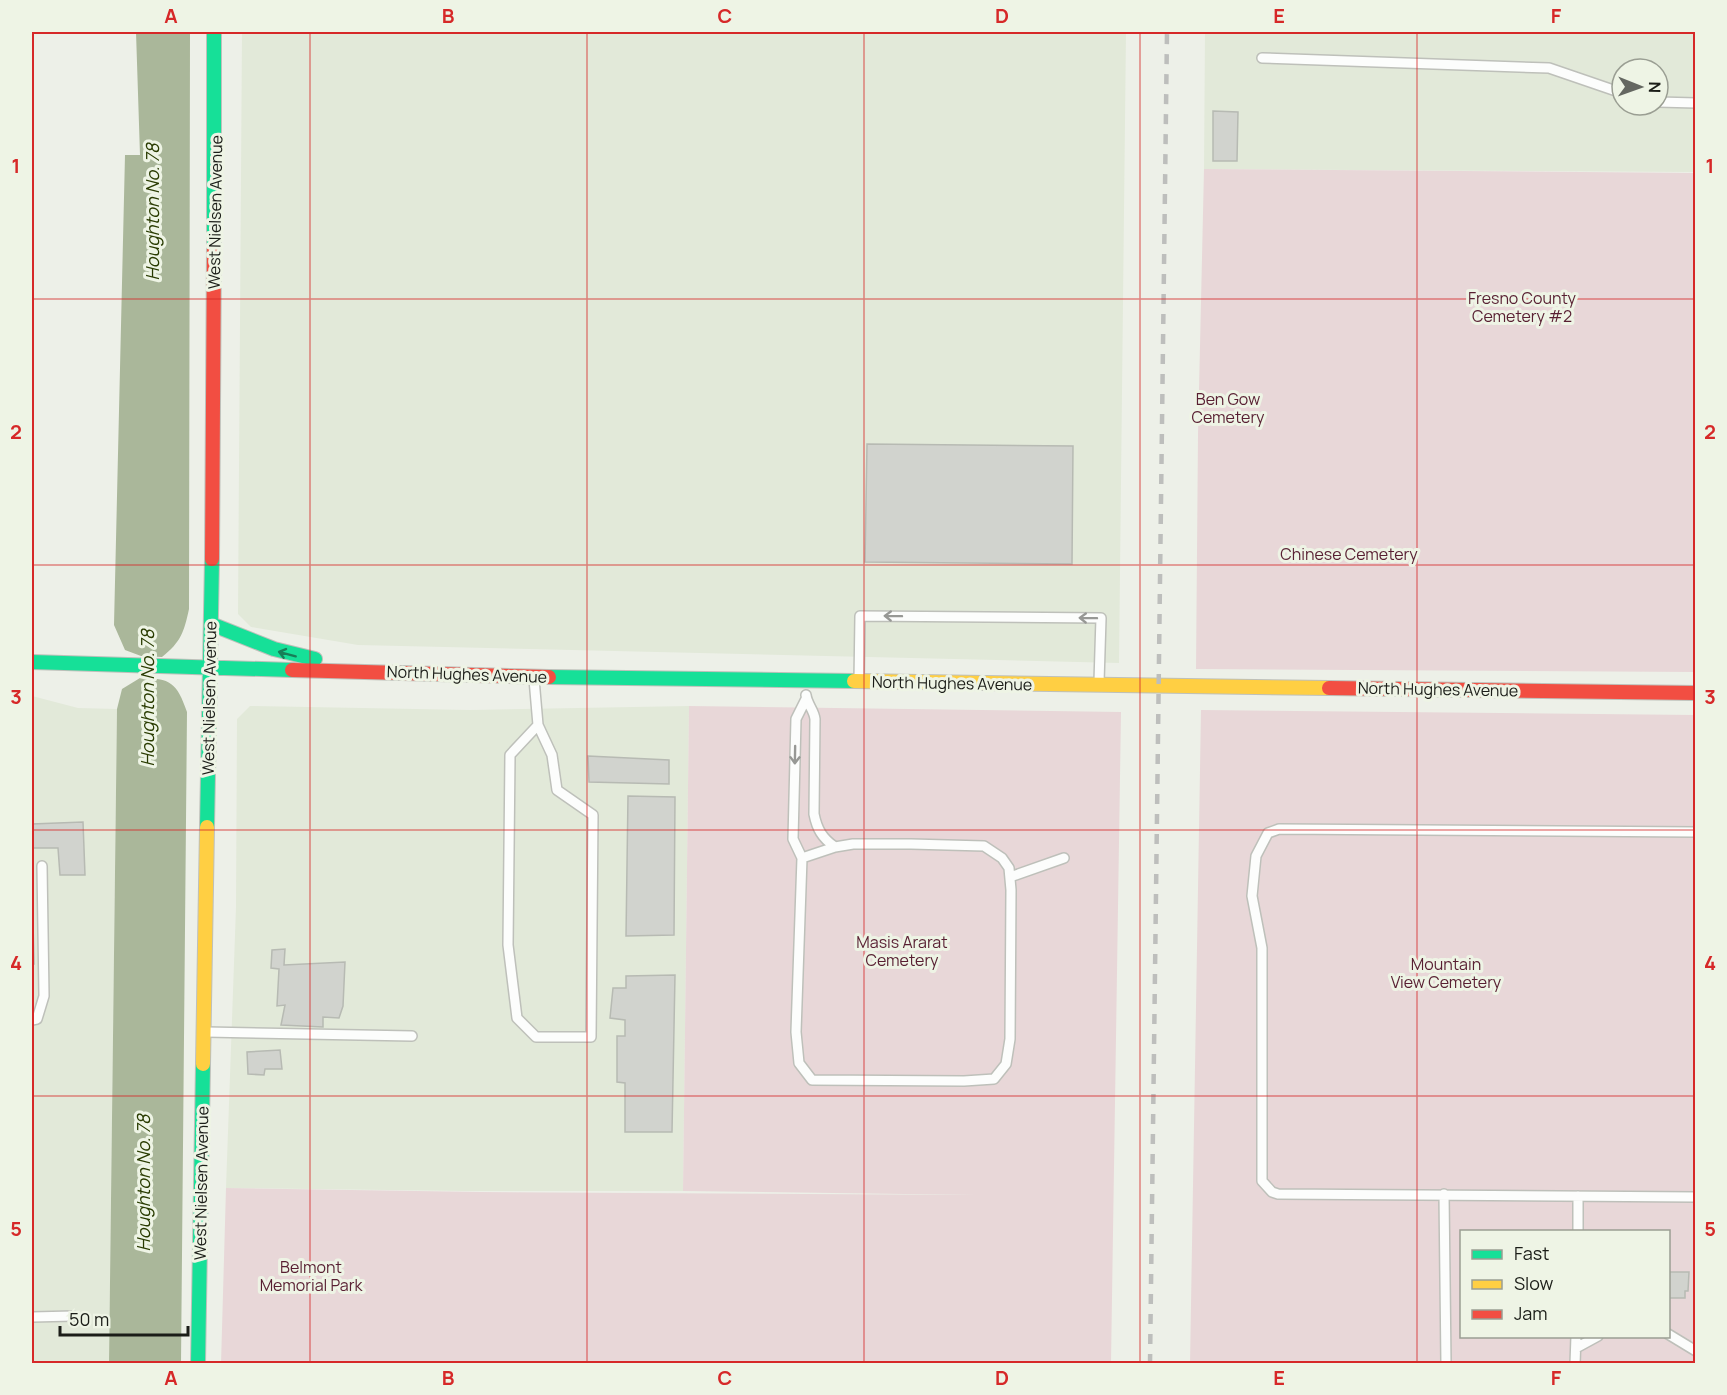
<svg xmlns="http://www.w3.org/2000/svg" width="1727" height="1395" font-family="Manrope,sans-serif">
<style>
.built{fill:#e2e9d9;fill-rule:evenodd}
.green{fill:#e8d7d8;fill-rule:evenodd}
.water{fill:#aab79a}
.building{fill:#d1d3ce;stroke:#b7bab3;stroke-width:1.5}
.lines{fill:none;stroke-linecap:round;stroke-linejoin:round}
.lane-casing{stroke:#bec0ba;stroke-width:12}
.fast-casing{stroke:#bec0ba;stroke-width:16}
.slow-casing{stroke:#bec0ba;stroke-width:16}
.jam-casing{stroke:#bec0ba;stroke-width:16}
.lane{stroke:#fcfdfc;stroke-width:9}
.fast{stroke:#16e098;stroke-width:14}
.slow{stroke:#ffcf43;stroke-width:14}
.jam{stroke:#f24e42;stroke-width:14}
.rail{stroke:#bdbebc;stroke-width:4.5;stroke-dasharray:10 10;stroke-linecap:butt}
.oneway{stroke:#979895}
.oneway2{stroke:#187e58}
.grid{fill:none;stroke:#d62828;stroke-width:1.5;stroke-opacity:0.55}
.labels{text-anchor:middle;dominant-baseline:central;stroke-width:6;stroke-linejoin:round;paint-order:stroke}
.street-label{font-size:16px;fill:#1b1d18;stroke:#eef4e5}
.park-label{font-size:16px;fill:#581f32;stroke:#eef4e5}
.water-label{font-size:18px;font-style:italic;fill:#293b00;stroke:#eef4e5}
.neatline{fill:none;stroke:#d62828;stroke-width:2}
.grid-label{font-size:20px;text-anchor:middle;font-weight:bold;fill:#d62828}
</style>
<rect width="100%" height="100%" fill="#edf0e8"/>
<!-- built -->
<path class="built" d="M 242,32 L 1126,32 L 1119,663 L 358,645 L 251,627 L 238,614 Z
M 1205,32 L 1695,32 L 1695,172 L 1204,169 ZM 1622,69 L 1658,69 L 1658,105 L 1622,105 Z
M 32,696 L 78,708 L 117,709 L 109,1363 L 32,1363 Z
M 250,706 L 470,710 L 689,706 L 683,1191 L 465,1191 L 226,1188 L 236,907 L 237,719 Z"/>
<!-- green -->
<path class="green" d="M 1204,169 L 1695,173 L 1695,672 L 1196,669 L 1198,435 Z
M 689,706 L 1121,712 L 1111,1363 L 221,1364 L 226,1188 L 480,1192 L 975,1195 L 683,1191 Z
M 1201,710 L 1695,715 L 1695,1363 L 1190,1364 ZM 1462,1232 L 1668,1232 L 1668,1336 L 1462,1336 Z"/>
<!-- water -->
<path class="water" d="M 136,32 L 190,32 L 189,609 C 184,632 181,642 162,657 L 141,656 L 125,650 L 114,625 L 125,155 L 140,155 Z
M 140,678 C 171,678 177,683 187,712 L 181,1363 L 109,1364 L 117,709 L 122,689 Z"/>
<!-- building -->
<path class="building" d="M 1213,111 L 1238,112 L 1237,161 L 1213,161 Z
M 867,444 L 1073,446 L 1072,564 L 865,562 Z
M 588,756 L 669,760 L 669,784 L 589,782 Z
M 628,796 L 675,797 L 674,935 L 626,936 Z
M 83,822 L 85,875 L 60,875 L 58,848 L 32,848 L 32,824 Z
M 32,881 L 34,964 L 32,964 Z
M 285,949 L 284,965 L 345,962 L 343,1006 L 339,1018 L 323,1017 L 323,1027 L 281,1025 L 285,1005 L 277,1006 L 279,969 L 271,968 L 272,950 Z
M 675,975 L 672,1132 L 625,1132 L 625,1083 L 617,1082 L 617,1036 L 625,1036 L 625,1020 L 610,1018 L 613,988 L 626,988 L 626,976 Z
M 280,1050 L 282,1069 L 265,1069 L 264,1075 L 248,1074 L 247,1052 Z
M 1668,1272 L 1689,1272 L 1688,1291 L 1685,1291 L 1685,1298 L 1668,1298 Z"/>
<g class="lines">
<defs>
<path id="lane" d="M 1262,58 L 1549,68 L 1622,93
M 1658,102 L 1696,103
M 534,679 L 538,725 L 552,755 L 557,790 L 593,815 L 591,1037 L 536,1037 L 517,1018 L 508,945 L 510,755 L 538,725
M 859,681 L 860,616 L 1101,618 L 1099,682
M 806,695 C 807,704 814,710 815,719 L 814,814 C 817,829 822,838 835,847
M 1696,832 L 1279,829 L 1268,833 L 1256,856 L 1252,896 L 1262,948 L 1262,1181 L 1272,1192 L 1278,1194 L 1696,1197
M 802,858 L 835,847 L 853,844 L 911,844 L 984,846 L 1002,858 L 1009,868 L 1011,890 L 1010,1039 L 1006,1064 L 994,1079 L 964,1081 L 812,1080 L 799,1063 L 796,1032 L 802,858 L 793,839 L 796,719 L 806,699
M 1010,877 L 1064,858
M 32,1020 L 37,1019 L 44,996 L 42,866
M 206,1032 L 412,1036
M 1444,1194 L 1446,1364
M 1578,1232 L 1578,1196
M 32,1317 L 73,1316
M 1668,1334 L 1696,1351
M 1576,1348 L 1598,1336
M 1575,1364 L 1576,1336"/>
<path id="fast" d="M 214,32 L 214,247
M 211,624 L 274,649 L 315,659
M 32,662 L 292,670
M 549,677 L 854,681
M 207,827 L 212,559
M 198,1364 L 203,1064"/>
<path id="slow" d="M 854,681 L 1329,688
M 203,1064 L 207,827"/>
<path id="jam" d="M 212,559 L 214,247
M 292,670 L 549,677
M 1329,688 L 1696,693"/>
</defs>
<!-- lane casing -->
<use href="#lane" class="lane-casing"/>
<!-- fast casing -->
<use href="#fast" class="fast-casing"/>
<!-- slow casing -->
<use href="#slow" class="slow-casing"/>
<!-- jam casing -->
<use href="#jam" class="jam-casing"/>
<!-- lane -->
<use href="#lane" class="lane"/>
<!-- fast -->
<use href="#fast" class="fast"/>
<!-- slow -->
<use href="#slow" class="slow"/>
<!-- jam -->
<use href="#jam" class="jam"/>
<!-- rail -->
<path class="rail" d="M 1150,1364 L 1167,32"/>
</g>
<!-- one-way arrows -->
<defs><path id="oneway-shaft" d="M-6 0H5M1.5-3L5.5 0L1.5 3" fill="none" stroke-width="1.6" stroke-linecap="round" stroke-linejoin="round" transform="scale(1.5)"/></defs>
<g class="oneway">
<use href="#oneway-shaft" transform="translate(893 616) rotate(-179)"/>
<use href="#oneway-shaft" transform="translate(1088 618) rotate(-179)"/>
<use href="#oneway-shaft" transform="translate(795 755) rotate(91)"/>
</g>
<use class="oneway2" href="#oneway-shaft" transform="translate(287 654) rotate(-165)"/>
<!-- grid -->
<path class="grid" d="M 310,32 L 310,1364M 587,32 L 587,1364M 864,32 L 864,1364M 1140,32 L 1140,1364M 1417,32 L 1417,1364M 32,299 L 1696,299M 32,565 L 1696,565M 32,830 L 1696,830M 32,1096 L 1696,1096"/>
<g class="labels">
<!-- street labels -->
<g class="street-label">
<text transform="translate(215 212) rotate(-89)">West Nielsen Avenue</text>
<text transform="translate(467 674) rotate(2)">North Hughes Avenue</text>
<text transform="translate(952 683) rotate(1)">North Hughes Avenue</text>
<text transform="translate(1438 689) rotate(1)">North Hughes Avenue</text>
<text transform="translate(209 698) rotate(-89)">West Nielsen Avenue</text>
<text transform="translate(201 1183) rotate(-89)">West Nielsen Avenue</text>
</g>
<!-- park labels -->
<g class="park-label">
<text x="1522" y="298">Fresno County<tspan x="1522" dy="18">Cemetery #2</tspan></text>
<text x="1228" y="399">Ben Gow<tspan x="1228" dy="18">Cemetery</tspan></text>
<text x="1349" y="554">Chinese Cemetery</text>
<text x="902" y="942">Masis Ararat<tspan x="902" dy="18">Cemetery</tspan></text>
<text x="1446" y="964">Mountain<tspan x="1446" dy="18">View Cemetery</tspan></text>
<text x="311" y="1267">Belmont<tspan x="311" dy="18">Memorial Park</tspan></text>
</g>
<!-- water labels -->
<g class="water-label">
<text transform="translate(152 212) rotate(-90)">Houghton No. 78</text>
<text transform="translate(147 698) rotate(-90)">Houghton No. 78</text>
<text transform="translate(143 1183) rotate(-90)">Houghton No. 78</text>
</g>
</g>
<!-- border -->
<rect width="1727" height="1395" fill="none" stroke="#eef4e5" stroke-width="66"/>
<!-- legend -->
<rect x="1460" y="1230" width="210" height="108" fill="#eef4e5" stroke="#9a9e93" stroke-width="1.5"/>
<rect x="1472" y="1250" width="30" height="9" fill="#16e098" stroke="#9a9e93" stroke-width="1.5"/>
<text x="1514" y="1260" font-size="18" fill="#1b1d18">Fast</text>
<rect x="1472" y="1280" width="30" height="9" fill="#ffcf43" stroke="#9a9e93" stroke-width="1.5"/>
<text x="1514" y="1290" font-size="18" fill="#1b1d18">Slow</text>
<rect x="1472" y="1310" width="30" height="9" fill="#f24e42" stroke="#9a9e93" stroke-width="1.5"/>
<text x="1514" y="1320" font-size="18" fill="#1b1d18">Jam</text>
<!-- north arrow -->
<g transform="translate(1640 87) rotate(91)"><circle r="28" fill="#eef4e5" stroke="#9a9e93" stroke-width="1.5"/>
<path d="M0-4.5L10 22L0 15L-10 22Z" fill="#646761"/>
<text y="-9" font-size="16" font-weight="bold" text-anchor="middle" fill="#1b1d18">N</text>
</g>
<!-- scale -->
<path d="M60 1326v9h128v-9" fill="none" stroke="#1b1d18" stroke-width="3"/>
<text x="69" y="1326" font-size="18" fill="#1b1d18" stroke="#eef4e5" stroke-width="4.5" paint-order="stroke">50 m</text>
<rect x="33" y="33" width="1661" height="1329" class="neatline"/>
<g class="grid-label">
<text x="171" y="23">A</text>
<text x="448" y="23">B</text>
<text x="725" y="23">C</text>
<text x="1002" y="23">D</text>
<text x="1279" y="23">E</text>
<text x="1556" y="23">F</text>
<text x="16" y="173">1</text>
<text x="1710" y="173">1</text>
<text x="16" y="439">2</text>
<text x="1710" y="439">2</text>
<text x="16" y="704">3</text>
<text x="1710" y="704">3</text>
<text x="16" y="970">4</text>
<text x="1710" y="970">4</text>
<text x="16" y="1236">5</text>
<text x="1710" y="1236">5</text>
<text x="171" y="1385">A</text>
<text x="448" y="1385">B</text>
<text x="725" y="1385">C</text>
<text x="1002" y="1385">D</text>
<text x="1279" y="1385">E</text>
<text x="1556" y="1385">F</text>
</g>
</svg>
